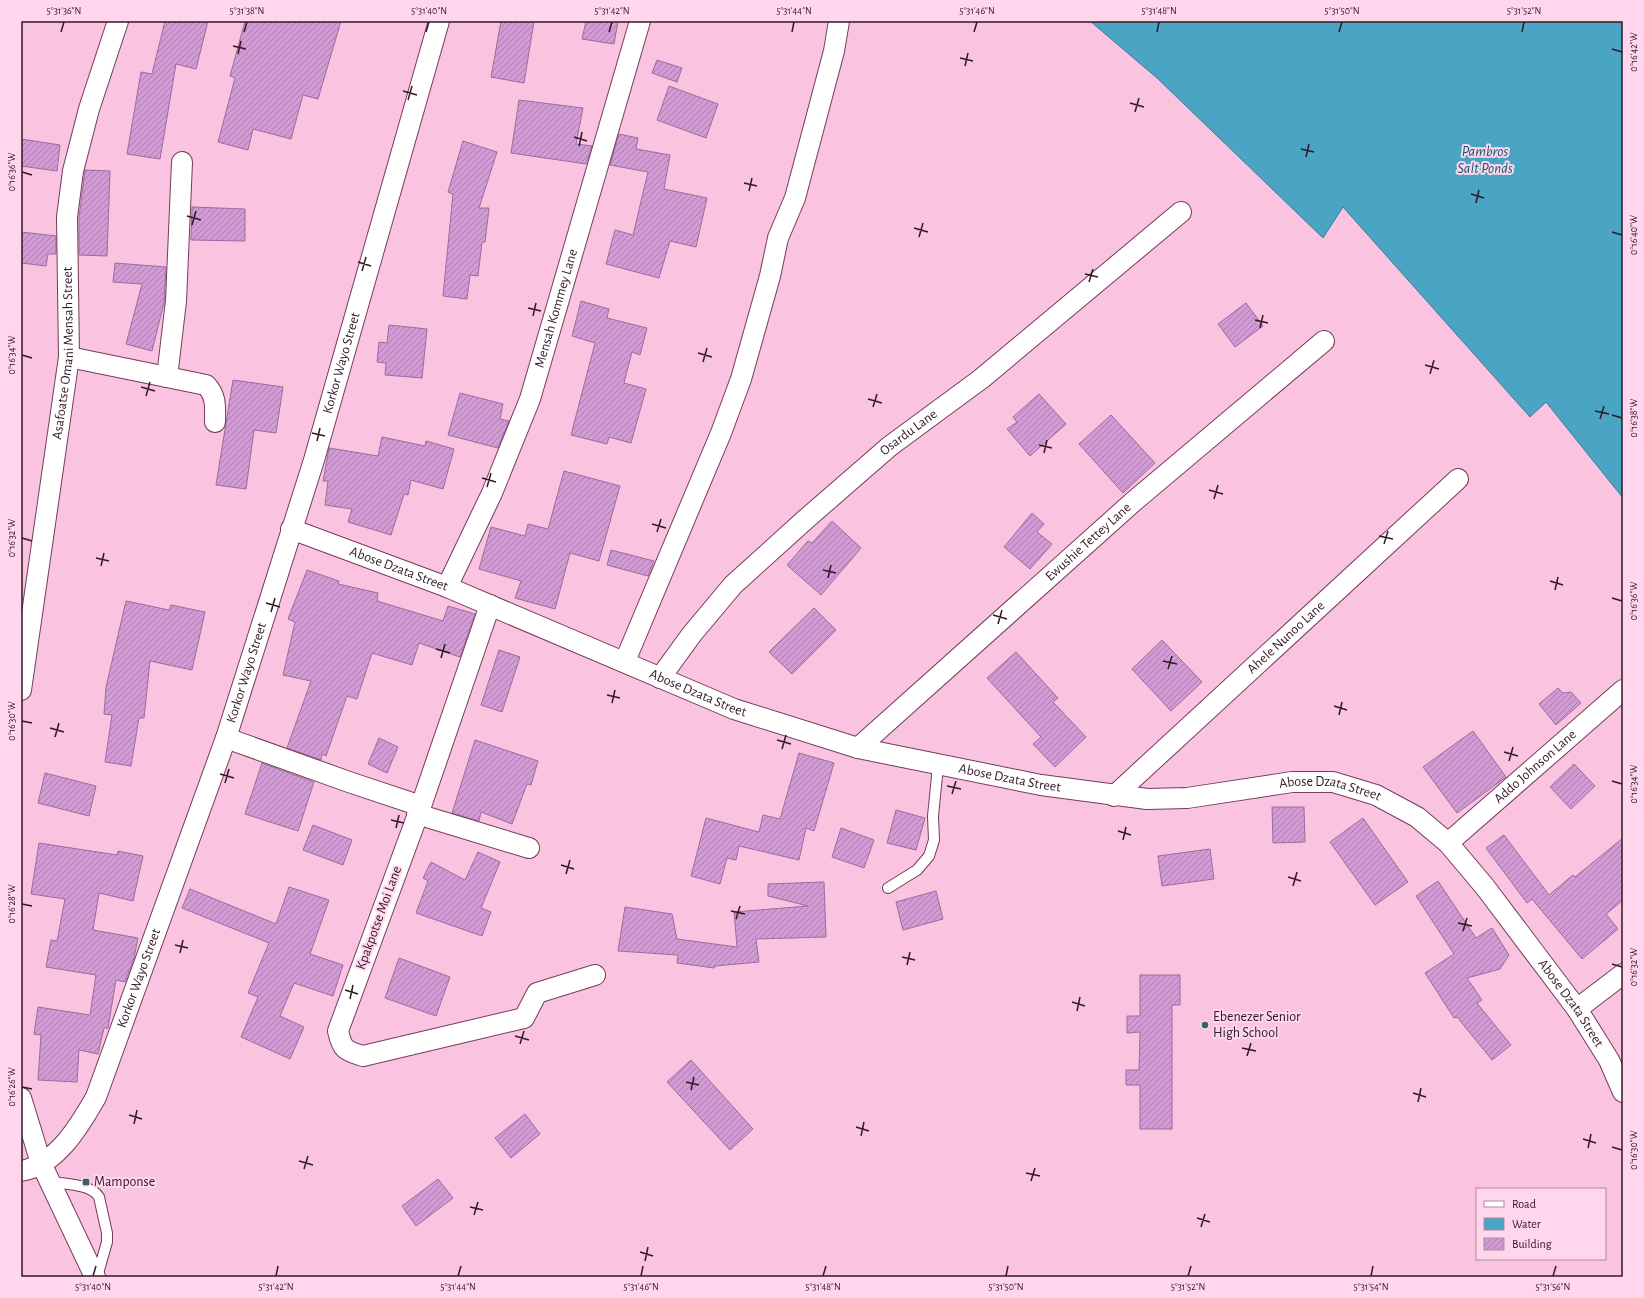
<svg xmlns="http://www.w3.org/2000/svg" width="1644" height="1298" font-family="'Alegreya Sans',sans-serif">
<style>
.water{fill:#4aa4c4;stroke:#427a95}
.building{fill:url(#building-hatch);stroke:#9a6c9d}
.lines{fill:none;stroke-linecap:round;stroke-linejoin:round}
.lane-casing{stroke:#743b5d;stroke-width:12}
.street-casing{stroke:#743b5d;stroke-width:22}
.lane{stroke:#fff;stroke-width:10}
.street{stroke:#fff;stroke-width:20}
.ticks{fill:none;stroke:#311826;stroke-width:1.5}
.poi-dot{fill:#306a52;stroke:#ffd6ec;stroke-width:1.5}
.labels{text-anchor:middle;dominant-baseline:central;stroke-width:4;stroke-linejoin:round;paint-order:stroke}
.street-label{font-size:14px;fill:#311826;stroke:#ffd6ec}
.poi-label{font-size:14px;fill:#311826;stroke:#ffd6ec;text-anchor:start}
.water-label{font-size:15px;font-style:italic;fill:#0e586f;stroke:#ffd6ec}
.neatline{fill:none;stroke:#311826;stroke-width:1.5}
.ticks-label{font-size:10px;text-anchor:middle;fill:#311826}
</style>
<defs>
<pattern id="building-hatch" width="6" height="6" patternUnits="userSpaceOnUse"><rect width="6" height="6" fill="#d19cd4"/><path d="M-1 1l2-2M0 6l6-6M5 7l2-2" fill="none" stroke="#aa7eac"/></pattern>
</defs>
<rect width="100%" height="100%" fill="#fac4e1"/>
<!-- water -->
<path class="water" d="M 1090,21 L 1623,21 L 1623,498 L 1546,402 L 1530,417 L 1343,207 L 1323,238 L 1157,78 Z"/>
<!-- building -->
<path class="building" d="M 165,21 L 208,21 L 196,69 L 176,64 L 160,159 L 127,154 L 141,72 L 152,74 Z
M 245,21 L 341,21 L 318,99 L 303,95 L 291,139 L 253,129 L 248,150 L 218,142 L 235,78 L 230,76 Z
M 501,21 L 534,21 L 524,83 L 491,77 Z
M 586,21 L 618,21 L 614,44 L 582,39 Z
M 657,60 L 682,68 L 677,82 L 652,73 Z
M 669,86 L 718,104 L 706,138 L 657,120 Z
M 519,100 L 583,108 L 576,144 L 592,146 L 586,164 L 511,153 Z
M 619,134 L 638,138 L 636,149 L 670,155 L 664,189 L 707,198 L 696,247 L 670,241 L 659,278 L 606,264 L 615,230 L 633,235 L 648,172 L 610,165 Z
M 21,139 L 60,145 L 57,171 L 21,166 Z
M 463,141 L 497,152 L 479,208 L 489,208 L 485,242 L 482,242 L 478,276 L 470,275 L 467,299 L 443,296 L 453,194 L 448,192 Z
M 85,170 L 110,171 L 107,256 L 79,255 L 79,218 Z
M 192,207 L 245,209 L 245,241 L 191,240 Z
M 21,232 L 56,236 L 56,254 L 48,254 L 46,266 L 21,263 Z
M 115,263 L 166,267 L 164,303 L 152,351 L 126,344 L 142,284 L 113,282 Z
M 581,301 L 609,309 L 607,318 L 647,328 L 640,355 L 632,352 L 624,383 L 646,389 L 631,443 L 609,437 L 607,444 L 571,435 L 595,343 L 572,336 Z
M 1246,303 L 1263,326 L 1235,347 L 1218,324 Z
M 389,325 L 427,329 L 422,378 L 385,375 L 386,363 L 377,362 L 379,342 L 387,343 Z
M 233,380 L 283,387 L 276,433 L 254,430 L 246,489 L 216,485 Z
M 460,393 L 503,404 L 500,419 L 509,421 L 498,448 L 448,435 Z
M 1039,394 L 1066,424 L 1030,456 L 1007,429 L 1017,422 L 1013,417 Z
M 1111,415 L 1155,463 L 1123,493 L 1079,444 Z
M 382,437 L 425,446 L 426,441 L 454,449 L 443,489 L 411,480 L 408,495 L 404,494 L 391,535 L 348,522 L 352,509 L 325,505 L 328,481 L 323,481 L 329,448 L 378,456 Z
M 564,471 L 620,486 L 599,561 L 570,553 L 555,609 L 515,598 L 521,581 L 479,569 L 491,527 L 525,536 L 528,524 L 548,529 Z
M 1032,513 L 1044,524 L 1037,532 L 1052,544 L 1030,569 L 1004,547 Z
M 832,521 L 861,548 L 821,595 L 787,565 L 808,541 L 812,543 Z
M 611,550 L 654,561 L 648,576 L 607,565 Z
M 307,570 L 339,581 L 338,584 L 378,593 L 377,601 L 443,621 L 448,606 L 475,614 L 460,657 L 419,643 L 412,665 L 372,653 L 357,699 L 347,696 L 326,756 L 322,754 L 321,760 L 287,748 L 311,681 L 283,675 L 295,622 L 288,619 Z
M 126,601 L 169,610 L 171,605 L 205,612 L 192,670 L 150,661 L 144,718 L 139,718 L 131,766 L 105,762 L 112,715 L 104,714 L 106,687 Z
M 814,608 L 836,630 L 792,674 L 769,652 Z
M 1162,640 L 1202,682 L 1171,711 L 1132,669 Z
M 499,650 L 520,657 L 502,712 L 481,705 Z
M 1016,652 L 1058,698 L 1053,702 L 1086,737 L 1055,767 L 1033,744 L 1041,737 L 987,678 Z
M 1558,688 L 1563,693 L 1571,692 L 1581,703 L 1556,725 L 1539,704 Z
M 1473,731 L 1506,777 L 1457,813 L 1423,767 Z
M 379,738 L 398,747 L 387,773 L 368,764 Z
M 475,740 L 538,761 L 531,785 L 527,784 L 512,824 L 481,812 L 479,821 L 452,813 Z
M 799,753 L 834,763 L 814,831 L 806,828 L 799,860 L 739,846 L 736,860 L 727,858 L 720,884 L 691,876 L 706,818 L 759,832 L 763,815 L 780,819 Z
M 262,763 L 314,782 L 298,831 L 245,814 Z
M 1574,764 L 1595,786 L 1571,809 L 1550,787 Z
M 45,773 L 96,786 L 89,816 L 38,803 Z
M 1272,807 L 1304,807 L 1305,842 L 1273,843 Z
M 896,810 L 925,818 L 916,850 L 887,843 Z
M 1363,818 L 1408,882 L 1375,905 L 1330,842 Z
M 313,825 L 352,840 L 343,865 L 303,850 Z
M 841,828 L 874,840 L 864,868 L 832,857 Z
M 1504,835 L 1549,895 L 1573,875 L 1575,877 L 1623,838 L 1623,900 L 1606,914 L 1618,929 L 1582,959 L 1532,899 L 1527,903 L 1486,848 Z
M 39,843 L 117,855 L 118,851 L 143,856 L 133,901 L 99,893 L 93,930 L 138,938 L 134,958 L 125,982 L 116,980 L 108,1028 L 104,1028 L 98,1054 L 79,1050 L 77,1082 L 38,1080 L 41,1035 L 34,1034 L 38,1007 L 90,1015 L 96,975 L 46,967 L 51,940 L 57,941 L 65,899 L 31,894 Z
M 1210,849 L 1214,879 L 1162,886 L 1158,856 Z
M 478,852 L 500,862 L 481,908 L 491,912 L 482,936 L 416,913 L 428,881 L 423,878 L 431,862 L 465,880 Z
M 1438,881 L 1476,938 L 1492,928 L 1509,955 L 1500,969 L 1467,978 L 1482,1000 L 1477,1003 L 1511,1045 L 1492,1060 L 1457,1017 L 1454,1018 L 1425,973 L 1454,954 L 1416,896 Z
M 824,882 L 826,937 L 756,939 L 759,962 L 715,966 L 714,968 L 677,963 L 678,955 L 618,951 L 625,907 L 672,914 L 677,939 L 737,947 L 734,912 L 808,906 L 768,896 L 768,884 Z
M 289,887 L 329,900 L 310,954 L 343,965 L 333,996 L 294,983 L 280,1016 L 304,1027 L 290,1059 L 241,1037 L 258,997 L 248,993 L 269,943 L 182,908 L 190,889 L 276,924 Z
M 936,891 L 943,919 L 903,930 L 896,902 Z
M 399,958 L 450,977 L 436,1016 L 385,998 Z
M 1140,975 L 1180,975 L 1180,1005 L 1172,1005 L 1172,1129 L 1140,1129 L 1140,1085 L 1126,1085 L 1126,1070 L 1139,1070 L 1140,1032 L 1127,1033 L 1127,1016 L 1140,1016 Z
M 691,1060 L 753,1129 L 730,1150 L 667,1082 Z
M 525,1114 L 540,1134 L 511,1158 L 495,1138 Z
M 438,1179 L 453,1198 L 416,1226 L 402,1206 Z"/>
<g class="lines">
<defs>
<path id="lane" d="M 888,888 L 917,870 L 929,856 L 934,840 L 933,816 L 938,766
M 51,1182 C 65,1184 91,1184 99,1197 L 107,1233 L 107,1242 L 97,1277"/>
<g id="street">
<path d="M 69,357 L 206,385 C 217,396 215,408 215,422"/>
<path d="M 167,377 L 176,301 L 182,162"/>
<path id="s1" d="M 291,529 L 447,587 L 734,709 L 858,748 L 1041,785 L 1147,799 L 1187,798 L 1292,782 L 1333,782 L 1376,795 L 1417,817 L 1448,843 L 1485,887 L 1577,1009 L 1609,1060 L 1623,1092"/>
<path id="s2" d="M 447,587 L 492,493 L 530,399 L 640,21"/>
<path d="M 490,605 L 421,806 L 338,1031 C 342,1049 345,1051 363,1056 L 524,1018 L 537,993 L 595,975"/>
<path d="M 625,661 L 721,433 L 741,379 L 770,276 L 778,238 L 795,198 L 834,51 L 839,21"/>
<path id="s3" d="M 660,678 L 692,634 L 733,585 L 806,519 L 890,446 L 981,379 L 1181,212"/>
<path id="s4" d="M 21,690 L 69,357 L 67,217 L 73,171 L 89,109 L 118,21"/>
<path d="M 226,738 L 349,782 L 421,806"/>
<path id="s5" d="M 858,748 L 1133,502 L 1324,341"/>
<path id="s6" d="M 1114,796 L 1458,479"/>
<path d="M 417,814 L 529,848"/>
<path id="s7" d="M 1448,843 L 1623,690"/>
<path d="M 1577,1009 L 1623,974"/>
<path d="M 21,1098 L 41,1163 L 95,1277"/>
<path id="s8" d="M 21,1171 C 57,1165 80,1125 96,1097 L 226,738 L 314,460 L 439,21"/>
</g>
</defs>
<!-- lane casing -->
<use href="#lane" class="lane-casing"/>
<!-- street casing -->
<use href="#street" class="street-casing"/>
<!-- lane -->
<use href="#lane" class="lane"/>
<!-- street -->
<use href="#street" class="street"/>
</g>
<!-- ticks -->
<path class="ticks" d="M 61,32 L 64,22M 244,32 L 247,22M 426,32 L 429,22M 609,32 L 612,22M 792,32 L 794,22M 974,32 L 977,22M 1157,32 L 1159,22M 1339,32 L 1342,22M 1522,32 L 1524,22M 233,46 L 246,49M 1612,49 L 1622,52M 238,54 L 241,41M 960,58 L 973,61M 965,66 L 968,53M 403,91 L 417,95M 408,100 L 412,86M 1130,103 L 1144,107M 1135,112 L 1139,98M 574,137 L 587,141M 579,146 L 582,132M 1301,149 L 1314,152M 1306,157 L 1309,144M 22,172 L 32,175M 744,183 L 757,186M 749,191 L 752,178M 1471,194 L 1484,198M 1476,203 L 1479,190M 187,216 L 201,220M 192,225 L 196,211M 914,228 L 928,232M 1612,232 L 1622,235M 919,237 L 923,223M 358,262 L 371,266M 362,271 L 366,257M 1085,274 L 1098,277M 1089,282 L 1093,269M 528,308 L 541,311M 533,316 L 536,303M 1255,320 L 1268,323M 1260,328 L 1263,315M 698,353 L 712,357M 22,355 L 32,358M 703,362 L 707,348M 1425,365 L 1439,369M 1430,374 L 1434,360M 141,387 L 155,391M 146,396 L 150,382M 868,399 L 882,403M 873,407 L 877,394M 1595,411 L 1609,414M 1612,415 L 1622,418M 1600,419 L 1604,406M 312,433 L 325,436M 317,441 L 320,428M 1039,445 L 1052,448M 1044,453 L 1047,440M 482,478 L 496,482M 487,487 L 491,473M 1209,490 L 1223,494M 1214,499 L 1218,485M 652,524 L 666,528M 657,532 L 661,519M 1379,536 L 1393,539M 22,538 L 32,541M 1384,544 L 1388,531M 96,558 L 109,561M 101,566 L 104,553M 823,570 L 836,573M 828,578 L 831,565M 1550,581 L 1563,585M 1555,590 L 1558,577M 1612,598 L 1622,601M 266,603 L 280,607M 271,612 L 275,598M 993,615 L 1007,619M 998,624 L 1002,610M 436,649 L 450,653M 441,658 L 445,644M 1163,661 L 1177,664M 1168,669 L 1172,656M 607,695 L 620,698M 612,703 L 615,690M 1334,706 L 1347,710M 1339,715 L 1342,702M 22,721 L 32,723M 50,728 L 64,732M 55,737 L 59,723M 777,740 L 791,744M 782,749 L 786,735M 1504,752 L 1518,756M 1509,761 L 1513,747M 220,774 L 234,778M 1612,781 L 1622,784M 225,783 L 229,769M 947,786 L 961,789M 952,794 L 956,781M 391,820 L 404,823M 396,828 L 399,815M 1118,831 L 1131,835M 1123,840 L 1126,827M 561,865 L 574,869M 566,874 L 570,860M 1288,877 L 1301,881M 1293,886 L 1297,872M 22,904 L 32,906M 731,911 L 745,914M 736,919 L 740,906M 1458,923 L 1472,926M 1463,931 L 1467,918M 175,945 L 188,948M 180,953 L 183,940M 902,957 L 915,960M 1612,964 L 1622,967M 907,965 L 910,952M 345,990 L 358,994M 350,999 L 353,985M 1072,1002 L 1085,1006M 1077,1011 L 1080,997M 515,1036 L 529,1040M 520,1044 L 524,1031M 1242,1048 L 1256,1051M 1247,1056 L 1251,1043M 686,1082 L 699,1085M 22,1087 L 32,1089M 691,1090 L 694,1077M 1413,1093 L 1426,1097M 1418,1102 L 1421,1088M 129,1115 L 142,1119M 134,1124 L 137,1110M 856,1127 L 869,1131M 861,1136 L 864,1122M 1583,1139 L 1596,1143M 1612,1147 L 1622,1150M 1588,1148 L 1591,1134M 299,1161 L 313,1165M 304,1169 L 308,1156M 1026,1173 L 1040,1176M 1031,1181 L 1035,1168M 470,1207 L 483,1210M 474,1215 L 478,1202M 1197,1218 L 1210,1222M 1201,1227 L 1205,1214M 640,1252 L 653,1256M 645,1261 L 648,1247M 93,1276 L 96,1266M 276,1276 L 278,1266M 458,1276 L 461,1266M 641,1276 L 643,1266M 823,1276 L 826,1266M 1006,1276 L 1008,1266M 1188,1276 L 1191,1266M 1371,1276 L 1373,1266M 1553,1276 L 1556,1266"/>
<!-- markers -->
<g class="poi-dot">
<circle cx="1205" cy="1025" r="4"/>
<rect x="82" y="1178" width="8" height="8" rx="2"/>
</g>
<g class="labels">
<!-- street labels -->
<g class="street-label">
<text stroke="none"><textPath href="#s2" startOffset="300">Mensah Kommey Lane</textPath></text>
<text stroke="none"><textPath href="#s4" startOffset="340">Asafoatse Omani Mensah Street</textPath></text>
<text stroke="none"><textPath href="#s8" startOffset="883">Korkor Wayo Street</textPath></text>
<text stroke="none"><textPath href="#s3" startOffset="351">Osardu Lane</textPath></text>
<text stroke="none"><textPath href="#s5" startOffset="309">Ewushie Tettey Lane</textPath></text>
<text stroke="none"><textPath href="#s1" startOffset="115">Abose Dzata Street</textPath></text>
<text stroke="none"><textPath href="#s6" startOffset="234">Ahele Nunoo Lane</textPath></text>
<text stroke="none"><textPath href="#s8" startOffset="559">Korkor Wayo Street</textPath></text>
<text stroke="none"><textPath href="#s1" startOffset="439">Abose Dzata Street</textPath></text>
<text stroke="none"><textPath href="#s7" startOffset="116">Addo Johnson Lane</textPath></text>
<text stroke="none"><textPath href="#s1" startOffset="763">Abose Dzata Street</textPath></text>
<text stroke="none"><textPath href="#s1" startOffset="1087">Abose Dzata Street</textPath></text>
<text transform="translate(379 918) rotate(-70)">Kpakpotse Moi Lane</text>
<text stroke="none"><textPath href="#s8" startOffset="235">Korkor Wayo Street</textPath></text>
<text stroke="none"><textPath href="#s1" startOffset="1423">Abose Dzata Street</textPath></text>
</g>
<!-- poi labels -->
<g class="poi-label">
<text x="1213" y="1017">Ebenezer Senior<tspan x="1213" dy="16">High School</tspan></text>
<text x="94" y="1182">Mamponse</text>
</g>
<!-- water labels -->
<g class="water-label">
<text x="1485" y="151">Pambros<tspan x="1485" dy="17">Salt Ponds</tspan></text>
</g>
</g>
<!-- border -->
<rect width="1644" height="1298" fill="none" stroke="#ffd6ec" stroke-width="44"/>
<!-- legend -->
<rect x="1476" y="1188" width="130" height="72" fill="#ffd6ec" stroke="#ad8a9d"/>
<rect x="1484" y="1201" width="20" height="6" fill="#ffffff" stroke="#ad8a9d"/>
<text x="1512" y="1208" font-size="12" fill="#311826">Road</text>
<rect x="1484" y="1218" width="20" height="12" fill="#4aa4c4" stroke="#ad8a9d"/>
<text x="1512" y="1228" font-size="12" fill="#311826">Water</text>
<rect x="1484" y="1238" width="20" height="12" fill="url(#building-hatch)" stroke="#ad8a9d"/>
<text x="1512" y="1248" font-size="12" fill="#311826">Building</text>
<rect x="22" y="22" width="1600" height="1254" class="neatline"/>
<g class="ticks-label">
<text x="64" y="14">5°31'36"N</text>
<text x="247" y="14">5°31'38"N</text>
<text x="429" y="14">5°31'40"N</text>
<text x="612" y="14">5°31'42"N</text>
<text x="794" y="14">5°31'44"N</text>
<text x="977" y="14">5°31'46"N</text>
<text x="1159" y="14">5°31'48"N</text>
<text x="1342" y="14">5°31'50"N</text>
<text x="1524" y="14">5°31'52"N</text>
<text transform="translate(1633 52) rotate(-90)" y="4">0°16'42"W</text>
<text transform="translate(11 172) rotate(-90)" y="4">0°16'36"W</text>
<text transform="translate(1633 235) rotate(-90)" y="4">0°16'40"W</text>
<text transform="translate(11 355) rotate(-90)" y="4">0°16'34"W</text>
<text transform="translate(1633 418) rotate(-90)" y="4">0°16'38"W</text>
<text transform="translate(11 538) rotate(-90)" y="4">0°16'32"W</text>
<text transform="translate(1633 601) rotate(-90)" y="4">0°16'36"W</text>
<text transform="translate(11 721) rotate(-90)" y="4">0°16'30"W</text>
<text transform="translate(1633 784) rotate(-90)" y="4">0°16'34"W</text>
<text transform="translate(11 904) rotate(-90)" y="4">0°16'28"W</text>
<text transform="translate(1633 967) rotate(-90)" y="4">0°16'32"W</text>
<text transform="translate(11 1087) rotate(-90)" y="4">0°16'26"W</text>
<text transform="translate(1633 1150) rotate(-90)" y="4">0°16'30"W</text>
<text x="93" y="1290">5°31'40"N</text>
<text x="276" y="1290">5°31'42"N</text>
<text x="458" y="1290">5°31'44"N</text>
<text x="641" y="1290">5°31'46"N</text>
<text x="823" y="1290">5°31'48"N</text>
<text x="1006" y="1290">5°31'50"N</text>
<text x="1188" y="1290">5°31'52"N</text>
<text x="1371" y="1290">5°31'54"N</text>
<text x="1553" y="1290">5°31'56"N</text>
</g>
</svg>
